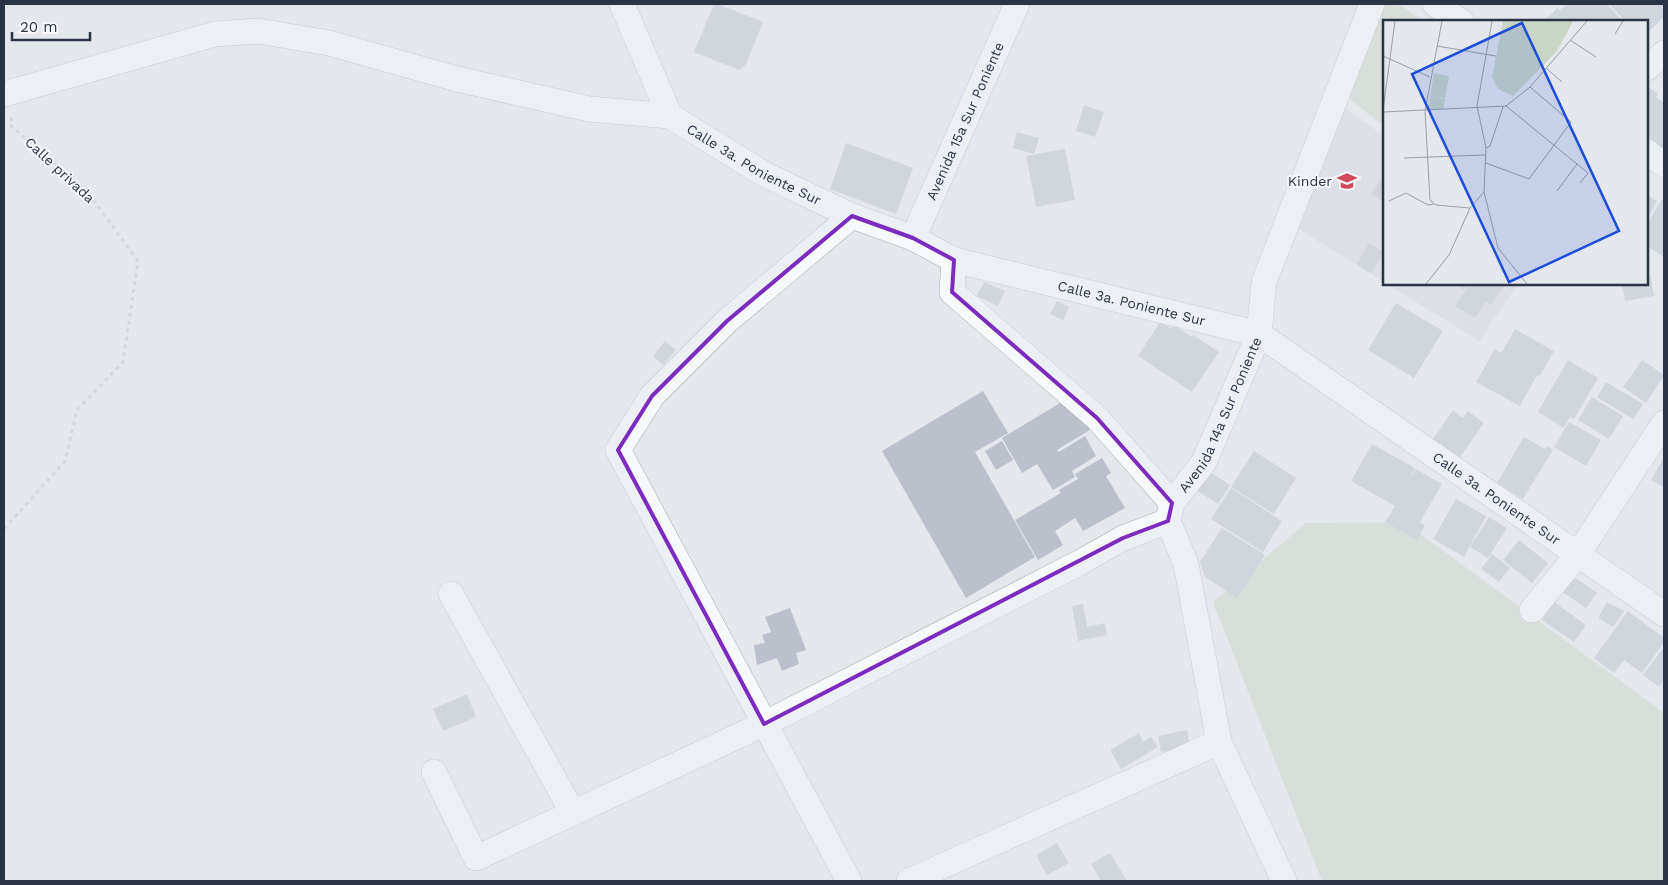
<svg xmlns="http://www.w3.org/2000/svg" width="1668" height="885" font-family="'Work Sans',sans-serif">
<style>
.built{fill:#d2d6de}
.green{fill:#c9d6c5}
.building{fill:#bbc0ca}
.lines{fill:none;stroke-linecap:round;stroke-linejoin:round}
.street-casing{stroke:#a9aeb7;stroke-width:26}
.path{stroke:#c2c5cb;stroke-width:3;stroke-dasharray:4 4;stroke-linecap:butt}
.street{stroke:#f7f8fa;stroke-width:25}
.marked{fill:none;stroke:#7b2cbf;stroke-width:4;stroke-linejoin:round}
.labels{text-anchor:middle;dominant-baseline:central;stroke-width:4;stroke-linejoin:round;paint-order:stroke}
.street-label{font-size:14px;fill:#2b3445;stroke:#f4f6f9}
.poi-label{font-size:14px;fill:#2b3445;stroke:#f4f6f9;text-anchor:end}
.inset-road{fill:none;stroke:#9a9fa9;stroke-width:1}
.view{fill:#1d4ed8;fill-opacity:0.15;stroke:#1d4ed8;stroke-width:2.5}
.inset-edge{fill:none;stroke:#2b3445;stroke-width:2.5}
</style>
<rect width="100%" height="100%" fill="#e4e7ec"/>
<!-- built -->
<path class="built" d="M 1339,104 L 1384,136 L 1384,282 L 1292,225 Z
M 1387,284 L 1518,284 L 1479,341 Z"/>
<!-- green -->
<path class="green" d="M 1384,4 L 1399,4 L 1423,21 L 1384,21 L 1384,126 L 1344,95 Z
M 1404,522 L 1664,713 L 1664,881 L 1322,881 L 1213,602 L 1306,523 Z"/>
<!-- building -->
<path class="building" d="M 714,4 L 718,4 L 763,22 L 746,64 L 739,70 L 694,52 Z
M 1567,4 L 1607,4 L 1622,21 L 1560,21 L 1553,13 L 1557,8 L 1560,10 Z
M 1609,4 L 1664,4 L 1664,17 L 1647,33 L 1647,21 L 1625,21 Z
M 1553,13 L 1559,21 L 1542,21 Z
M 1647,86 L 1658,94 L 1656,97 L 1664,103 L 1664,149 L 1647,136 Z
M 1084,105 L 1104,112 L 1095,137 L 1076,131 Z
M 1017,132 L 1039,138 L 1034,154 L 1013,148 Z
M 846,143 L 913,168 L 896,214 L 830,189 Z
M 1065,149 L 1075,200 L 1036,207 L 1026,156 Z
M 1384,175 L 1384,203 L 1371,194 Z
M 1647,195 L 1657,201 L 1647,219 Z
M 1662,199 L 1664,200 L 1664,257 L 1647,246 L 1647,224 Z
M 1369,243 L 1384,252 L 1371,273 L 1357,264 Z
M 1647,259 L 1654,296 L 1625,301 L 1622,284 L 1647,284 Z
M 984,282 L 1005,291 L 998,306 L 977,296 Z
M 1454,284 L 1468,284 L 1464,290 Z
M 1470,284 L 1505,284 L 1491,305 L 1486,302 L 1475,318 L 1455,306 Z
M 1057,301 L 1069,307 L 1063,320 L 1050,314 Z
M 1396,303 L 1443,331 L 1414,378 L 1368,350 Z
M 1160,322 L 1172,329 L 1174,325 L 1192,337 L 1193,335 L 1219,352 L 1192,392 L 1138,356 Z
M 1515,329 L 1554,351 L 1540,376 L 1537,375 L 1520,406 L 1476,382 L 1495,349 L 1501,353 Z
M 665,341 L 676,350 L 663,365 L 653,356 Z
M 1568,360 L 1598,378 L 1574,419 L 1570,417 L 1564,428 L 1538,412 Z
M 1642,360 L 1664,375 L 1646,403 L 1623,387 Z
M 1606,382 L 1643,404 L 1633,419 L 1597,397 Z
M 983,391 L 1008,433 L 975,452 L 1035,557 L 966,598 L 882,451 Z
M 1070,397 L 1098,425 L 1057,450 L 1059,452 L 1085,436 L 1096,456 L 1072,471 L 1075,477 L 1053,490 L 1037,464 L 1022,473 L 1002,438 Z
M 1592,397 L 1623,416 L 1609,439 L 1578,420 Z
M 1453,410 L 1463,418 L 1468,411 L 1484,423 L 1456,463 L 1429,445 Z
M 1569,422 L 1601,440 L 1586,466 L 1554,447 Z
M 1524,437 L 1545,449 L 1547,446 L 1553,450 L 1523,499 L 1497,483 Z
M 1002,441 L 1013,460 L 996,470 L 985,451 Z
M 1372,444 L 1415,468 L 1408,481 L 1416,469 L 1442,484 L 1420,522 L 1425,525 L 1417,540 L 1385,522 L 1395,506 L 1351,481 Z
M 1254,451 L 1296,478 L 1274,514 L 1231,487 Z
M 1664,457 L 1664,487 L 1651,480 Z
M 1102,458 L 1111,473 L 1106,476 L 1125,508 L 1083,531 L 1075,518 L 1055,531 L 1063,545 L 1038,560 L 1015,520 L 1061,493 L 1059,490 L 1078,479 L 1075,474 Z
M 1205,469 L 1230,485 L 1218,504 L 1193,488 Z
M 1231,488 L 1282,521 L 1263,552 L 1211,519 Z
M 1456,499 L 1486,516 L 1464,557 L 1433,539 Z
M 1489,517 L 1507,528 L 1488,558 L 1470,547 Z
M 1222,528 L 1265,555 L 1237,598 L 1205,577 L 1200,562 Z
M 1519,540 L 1548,563 L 1532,583 L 1503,560 Z
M 1492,554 L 1510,568 L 1499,582 L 1481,569 Z
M 1572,575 L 1597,593 L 1586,608 L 1561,591 Z
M 1554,602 L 1586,625 L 1574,642 L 1542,620 Z
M 1607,602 L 1624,611 L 1613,627 L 1598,618 Z
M 1083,604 L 1087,627 L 1105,623 L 1107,635 L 1078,641 L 1072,606 Z
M 790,608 L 806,650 L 796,653 L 799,664 L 782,671 L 777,658 L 757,665 L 754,645 L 765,643 L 762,635 L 771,632 L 765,617 Z
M 1628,611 L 1664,638 L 1664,642 L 1642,673 L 1624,660 L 1614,673 L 1594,658 Z
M 1664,647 L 1664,680 L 1659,687 L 1643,675 Z
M 467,694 L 476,717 L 443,731 L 433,709 Z
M 1187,730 L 1190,747 L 1161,752 L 1158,736 Z
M 1139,733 L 1143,742 L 1151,737 L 1158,747 L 1121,769 L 1110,750 Z
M 1057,843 L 1069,863 L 1047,875 L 1036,855 Z
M 1110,853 L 1127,881 L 1101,881 L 1091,864 Z"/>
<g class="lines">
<defs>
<g id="street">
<path id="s1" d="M 622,4 L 670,116 L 764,174 L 852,216 L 913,238 L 954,260 L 1259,334 L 1664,614"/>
<path d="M 1435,4 L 1461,21"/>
<path d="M 1647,68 L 1664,53"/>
<path d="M 4,94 L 215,34 L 258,31 L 329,43 L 457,79 L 589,109 L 670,116"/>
<path d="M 1647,152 L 1664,165"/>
<path id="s2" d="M 913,238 L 1017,4"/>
<path d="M 954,260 L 952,292 L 1097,418 L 1172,503"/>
<path d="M 451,594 L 573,813"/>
<path d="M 1532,610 L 1578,554 L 1664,423"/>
<path d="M 434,772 L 476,858 L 764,724 L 1079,563 L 1123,538 L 1168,521"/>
<path d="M 849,881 L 618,450 L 652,396 L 727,321 L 852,216"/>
<path d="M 909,881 L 1219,742"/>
<path id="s3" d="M 1284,881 L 1219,742 L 1186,564 L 1168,521 L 1172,503 L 1204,462 L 1259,334 L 1264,282 L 1372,4"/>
</g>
</defs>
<!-- street casing -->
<use href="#street" class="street-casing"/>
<!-- path -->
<path class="path" d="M 4,529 L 65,461 L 77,410 L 123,362 L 138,261 L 89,194 L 10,125 L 12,117"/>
<!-- street -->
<use href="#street" class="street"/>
</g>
<!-- marked area -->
<path d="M0 0H1668V885H0ZM 852,216 L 913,238 L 954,260 L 952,292 L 1097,418 L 1172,503 L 1168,521 L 1123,538 L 764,724 L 618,450 L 652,396 L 727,321 Z" fill="#e4e7ec" fill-opacity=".55" fill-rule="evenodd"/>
<path class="marked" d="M 852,216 L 913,238 L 954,260 L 952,292 L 1097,418 L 1172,503 L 1168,521 L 1123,538 L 764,724 L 618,450 L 652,396 L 727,321 Z"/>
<!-- icons -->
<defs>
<symbol id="school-bare" viewBox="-9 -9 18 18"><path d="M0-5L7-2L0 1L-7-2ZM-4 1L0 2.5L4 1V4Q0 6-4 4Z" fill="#d1495b" stroke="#f4f6f9" stroke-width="2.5" paint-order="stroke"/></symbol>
</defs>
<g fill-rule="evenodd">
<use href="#school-bare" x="1333" y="167" width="28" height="28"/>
</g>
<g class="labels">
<!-- street labels -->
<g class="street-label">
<text stroke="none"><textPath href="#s2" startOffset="128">Avenida 15a Sur Poniente</textPath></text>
<text stroke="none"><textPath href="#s1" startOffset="219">Calle 3a. Poniente Sur</textPath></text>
<text transform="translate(60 170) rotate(43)">Calle privada</text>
<text stroke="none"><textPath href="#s1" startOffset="624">Calle 3a. Poniente Sur</textPath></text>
<text stroke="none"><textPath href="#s3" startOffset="501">Avenida 14a Sur Poniente</textPath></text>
<text stroke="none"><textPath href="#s1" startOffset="1044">Calle 3a. Poniente Sur</textPath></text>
</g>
<!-- poi labels -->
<g class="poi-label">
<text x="1332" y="181">Kinder</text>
</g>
</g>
<!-- overview -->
<g transform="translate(1383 20)">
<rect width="265" height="265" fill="#e4e7ec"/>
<path d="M 120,1 L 190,1 L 174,31 L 130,76 L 115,69 L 109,57 ZM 51,53 L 66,56 L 62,78 L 49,76 L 62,79 L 60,89 L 45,89 Z" fill="#c9d6c5"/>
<path class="inset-road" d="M 59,1 L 42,91 L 47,180 L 53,185 L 87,188M 232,14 L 240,1M 187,20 L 213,37M 54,26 L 113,36M 0,36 L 47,57M 163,48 L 179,62M 123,86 L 205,153 L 197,163M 123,86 L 147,67 L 204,1M 0,90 L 12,1M 0,92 L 123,86M 103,128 L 107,126 L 120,87M 21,138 L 102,135M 103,143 L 146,159 L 188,102 L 147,67M 174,171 L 194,144M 101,172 L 115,228 L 144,264M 6,181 L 23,173 L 45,185 L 51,184M 43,264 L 66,235 L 87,188 L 101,172 L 103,128 L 94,86 L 109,1"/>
<path class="view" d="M 139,3 L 236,211 L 126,262 L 29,54 Z"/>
<rect width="265" height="265" class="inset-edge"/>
</g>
<!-- border -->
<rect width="1668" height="885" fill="none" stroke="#2b3445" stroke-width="10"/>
<!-- scale -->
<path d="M12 32v8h78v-8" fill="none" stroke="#2b3445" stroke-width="2.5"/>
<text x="20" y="32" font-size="15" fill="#2b3445" stroke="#f4f6f9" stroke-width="4" paint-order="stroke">20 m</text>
</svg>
